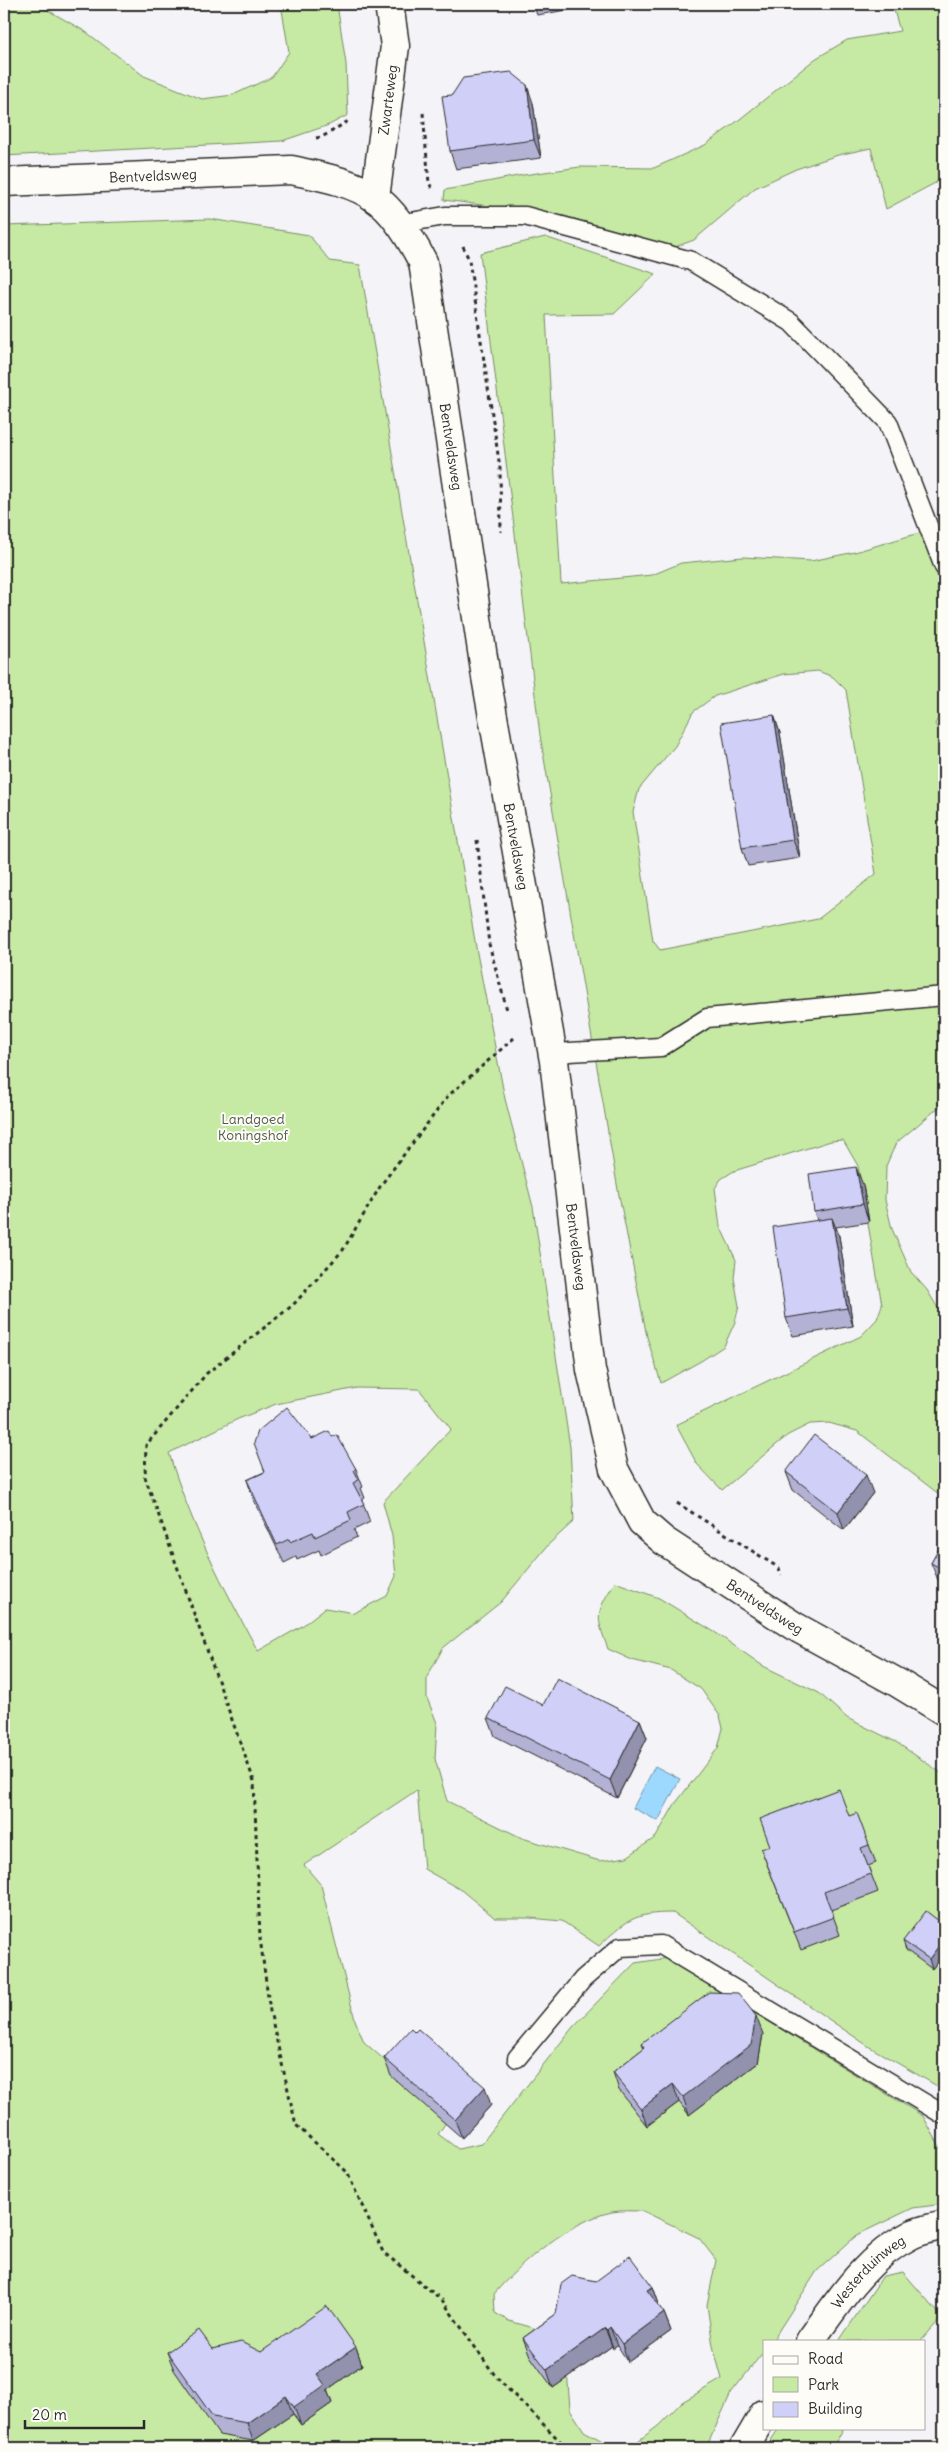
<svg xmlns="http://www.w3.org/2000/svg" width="948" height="2452" font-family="Delius,sans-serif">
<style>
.green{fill:#c6eaa3;stroke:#788a67;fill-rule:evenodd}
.water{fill:#9dd8fe;stroke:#6f93aa}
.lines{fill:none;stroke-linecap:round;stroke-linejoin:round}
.service-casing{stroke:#2b2b2b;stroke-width:21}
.minor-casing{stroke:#2b2b2b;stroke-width:31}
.tertiary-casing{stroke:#2b2b2b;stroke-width:31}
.path{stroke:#2b2b2b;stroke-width:3;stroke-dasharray:4 4;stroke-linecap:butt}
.service{stroke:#fdfcf7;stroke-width:18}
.minor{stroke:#fdfcf7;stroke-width:28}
.tertiary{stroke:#fdfcf7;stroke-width:28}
.wall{fill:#b3b2d5;stroke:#2b2b2b}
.shaded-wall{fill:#9291ae;stroke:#2b2b2b}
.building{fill:#d0cff8;stroke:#2b2b2b}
.labels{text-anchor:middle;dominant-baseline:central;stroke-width:4;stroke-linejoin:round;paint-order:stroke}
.street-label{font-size:14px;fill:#2b2b2b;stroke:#fdfcf7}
.park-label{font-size:14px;fill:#525b49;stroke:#fdfcf7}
</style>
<rect width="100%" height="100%" fill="#f4f3f7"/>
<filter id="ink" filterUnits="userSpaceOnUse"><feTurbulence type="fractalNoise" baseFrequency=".02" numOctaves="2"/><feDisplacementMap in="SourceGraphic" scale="10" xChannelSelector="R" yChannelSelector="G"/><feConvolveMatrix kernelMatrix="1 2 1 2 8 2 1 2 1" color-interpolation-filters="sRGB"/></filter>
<g filter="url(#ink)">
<!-- green -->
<path class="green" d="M 4,4 L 37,4 L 86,32 L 144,76 L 202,99 L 233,95 L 272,77 L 289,52 L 281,4 L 337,4 L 346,64 L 348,115 L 329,125 L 282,141 L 4,156 Z
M 909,4 L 944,4 L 944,166 L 937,182 L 886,209 L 871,148 L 838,155 L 796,169 L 755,188 L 694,240 L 675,247 L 564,216 L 444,200 L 445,190 L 523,175 L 580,167 L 654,168 L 705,145 L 735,123 L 815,59 L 847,40 L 900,31 L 893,7 Z
M 210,219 L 309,235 L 330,261 L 360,265 L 477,953 L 505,1099 L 533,1207 L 570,1447 L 574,1521 L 549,1544 L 501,1602 L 443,1648 L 427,1677 L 427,1698 L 437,1723 L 435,1759 L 447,1801 L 522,1838 L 600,1861 L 627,1857 L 656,1837 L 675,1804 L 718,1748 L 723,1728 L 720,1716 L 701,1689 L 671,1670 L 632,1660 L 608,1649 C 595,1614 596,1613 615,1582 L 659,1598 L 716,1633 L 763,1666 L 819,1693 L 847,1718 L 896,1742 L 944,1775 L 944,2090 L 868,2046 L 673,1913 C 633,1913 627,1920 599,1946 L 562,1921 L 530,1918 L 495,1918 L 461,1890 L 424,1869 L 417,1790 L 304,1865 L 321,1885 L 355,2020 L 364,2042 L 389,2064 L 470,2088 L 438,2134 L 458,2149 L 481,2144 L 573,2027 L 635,1963 L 668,1958 L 690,1966 L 730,1998 L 923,2116 L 944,2154 L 944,2204 L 913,2208 L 857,2235 L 817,2271 L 772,2341 L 764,2341 L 764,2351 L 731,2393 L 706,2448 L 4,2448 L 4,226 ZM 357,1388 L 419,1389 L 451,1429 L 383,1502 L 392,1536 L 396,1576 L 387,1596 L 354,1613 L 325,1608 L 302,1626 L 258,1651 C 223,1587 190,1523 169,1453 L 238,1419 L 276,1404 ZM 643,2211 L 699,2238 L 716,2260 L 707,2305 L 713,2346 L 722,2379 L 682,2402 L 658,2426 L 634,2444 L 610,2445 L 584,2431 L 570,2409 L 567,2370 L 547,2339 L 534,2328 L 509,2321 L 495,2313 L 494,2294 C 520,2263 571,2220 612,2212 C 622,2210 633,2211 643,2211 Z
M 545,237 L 656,274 L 614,314 L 546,315 L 561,584 L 652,575 L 681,563 L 743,557 L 811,561 L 855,552 L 919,533 L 944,531 L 944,707 L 935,724 L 944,740 L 944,1103 L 896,1143 L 886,1166 L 885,1200 L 892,1229 L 911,1272 L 927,1290 L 944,1318 L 944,1498 L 857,1431 L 829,1423 L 810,1424 L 788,1435 L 722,1490 L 697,1464 L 676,1425 L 861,1336 L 877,1319 L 882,1305 L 858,1166 L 843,1140 L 831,1141 L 734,1171 L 721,1179 L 715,1188 L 720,1226 L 736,1260 L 734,1278 L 739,1306 L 735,1322 L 724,1346 L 701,1361 L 661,1383 L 647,1337 L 618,1190 L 540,735 L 480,253 ZM 818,671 L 833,677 L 846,690 L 876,874 L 818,919 L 660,950 L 653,941 L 633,812 L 639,789 L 675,746 L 693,712 L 715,696 L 784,674 Z
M 903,2272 L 942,2317 L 921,2341 L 839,2341 L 883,2276 Z
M 779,2428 L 844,2428 L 832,2448 L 766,2448 Z"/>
<!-- water -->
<path class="water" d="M 655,1766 L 680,1779 L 658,1821 L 633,1808 Z"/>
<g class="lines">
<defs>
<path id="service" d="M 399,224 L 445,216 L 525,216 L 691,261 L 791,322 L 888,422 L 944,567
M 552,1056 L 569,1052 L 661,1047 L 707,1018 L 944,996
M 517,2058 L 583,1979 L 620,1947 L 661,1945 L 944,2115"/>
<g id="minor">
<path id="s1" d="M 375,198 L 395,46 L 389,4"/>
<path id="s2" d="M 810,2341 C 839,2301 865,2258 911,2235 C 920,2230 934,2228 944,2225"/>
<path d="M 744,2448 L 764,2414"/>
</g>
<g id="tertiary">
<path id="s3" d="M 4,182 L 291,170 C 318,176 352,181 375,198 C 395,212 412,241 423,262 L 486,677 L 554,1061 L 591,1370 L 614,1469 L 642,1522 L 664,1541 L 794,1626 L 898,1683 L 944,1711"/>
</g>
</defs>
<!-- service casing -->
<use href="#service" class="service-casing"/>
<!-- minor casing -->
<use href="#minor" class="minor-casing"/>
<!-- tertiary casing -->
<use href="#tertiary" class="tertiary-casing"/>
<!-- path -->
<path class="path" d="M 423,113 L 429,183 L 432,188
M 316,138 L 322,137 L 350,120
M 463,246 L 469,260 L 500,468 L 501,532
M 477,840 L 489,944 L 507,1010
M 514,1038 L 448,1096 L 381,1185 L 343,1250 L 293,1305 L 207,1373 L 146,1445 L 145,1477 L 254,1781 L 260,1938 L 270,2011 L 296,2125 L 347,2172 L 383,2252 L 442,2300 L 496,2377 L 567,2448
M 677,1503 L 779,1568 L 781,1575"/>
<!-- service -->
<use href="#service" class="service"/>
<!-- minor -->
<use href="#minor" class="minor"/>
<!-- tertiary -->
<use href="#tertiary" class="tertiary"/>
</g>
<!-- wall -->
<path class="wall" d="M 533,4 L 591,4 L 591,6 L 537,15 Z
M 533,103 L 541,158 L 456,169 L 450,151 Z
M 774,715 L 780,733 L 800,858 L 748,866 L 742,848 Z
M 863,1185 L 869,1222 L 836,1227 L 839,1236 L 853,1326 L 793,1336 L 786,1318 L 817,1220 L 814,1212 Z
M 332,1437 L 356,1469 L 363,1487 L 361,1488 L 365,1498 L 362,1500 L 370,1522 L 354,1530 L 357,1537 L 321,1555 L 319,1550 L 297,1560 L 296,1557 L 284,1563 L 253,1498 L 247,1480 L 264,1472 L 312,1439 Z
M 786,1472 L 873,1493 L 844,1530 L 793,1490 Z
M 944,1540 L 944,1584 L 938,1580 L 931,1563 Z
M 543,1705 L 640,1720 L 647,1738 L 617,1798 L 495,1736 L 488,1718 Z
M 849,1816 L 869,1845 L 876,1863 L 868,1866 L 878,1892 L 831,1910 L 840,1935 L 801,1950 L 761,1849 Z
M 944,1925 L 944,1953 L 932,1969 L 906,1950 L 903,1941 Z
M 415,2032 L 491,2105 L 462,2138 L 391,2076 L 384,2058 Z
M 763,2034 L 758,2063 L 689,2115 L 679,2102 L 647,2126 L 619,2090 L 613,2072 L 644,2048 L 642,2043 Z
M 596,2281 L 653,2287 L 659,2304 L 658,2305 L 664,2313 L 671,2331 L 628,2362 L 617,2345 L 613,2348 L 612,2346 L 553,2388 L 530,2356 L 523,2338 L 556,2314 Z
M 356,2347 L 362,2365 L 327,2390 L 332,2403 L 301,2425 L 293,2414 L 253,2441 L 219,2435 L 174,2370 L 167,2352 L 213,2349 L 261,2352 Z"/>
<!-- shaded-wall -->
<path class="shaded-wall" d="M 527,85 L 533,103 L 541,158 L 534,140 Z
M 774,715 L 780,733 L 800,858 L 793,840 Z
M 856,1167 L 863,1185 L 869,1222 L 863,1204 Z
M 832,1218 L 839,1236 L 853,1326 L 847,1308 Z
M 866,1475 L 873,1493 L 844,1530 L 838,1512 Z
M 640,1720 L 647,1738 L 617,1798 L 610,1780 Z
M 944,1939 L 944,1953 L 932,1969 L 929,1959 Z
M 756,2016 L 763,2034 L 758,2063 L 689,2115 L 683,2097 Z
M 673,2084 L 679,2102 L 647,2126 L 641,2109 Z
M 485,2087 L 491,2105 L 462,2138 L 455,2120 Z
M 653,2287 L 659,2304 L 654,2308 L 647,2290 Z
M 664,2313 L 671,2331 L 628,2362 L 622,2344 Z
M 610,2327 L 617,2345 L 613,2348 L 607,2330 Z
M 605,2328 L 612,2346 L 553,2388 L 547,2370 Z
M 356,2347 L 362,2365 L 327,2390 L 332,2403 L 301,2425 L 294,2407 L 317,2374 Z
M 286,2396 L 293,2414 L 253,2441 L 247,2423 Z"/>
<!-- building -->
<path class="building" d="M 511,72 L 527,85 L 534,140 L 450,151 L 442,96 L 452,95 L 463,78 Z
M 774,715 L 793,840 L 742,848 L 721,723 Z
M 856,1167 L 863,1204 L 814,1212 L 809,1174 Z
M 832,1218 L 847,1308 L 786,1318 L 773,1227 Z
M 287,1407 L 312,1439 L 329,1431 L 332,1437 L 337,1435 L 356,1469 L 354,1470 L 359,1480 L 353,1483 L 364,1504 L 348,1512 L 351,1520 L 315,1537 L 313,1532 L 290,1542 L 289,1539 L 277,1545 L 247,1480 L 265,1472 L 254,1443 L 258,1431 Z
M 814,1435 L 866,1475 L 838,1512 L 786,1472 Z
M 944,1540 L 944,1570 L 931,1563 Z
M 557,1678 L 640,1720 L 610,1780 L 488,1718 L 505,1686 L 543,1705 Z
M 839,1789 L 849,1816 L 857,1813 L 869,1845 L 861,1848 L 871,1874 L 824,1892 L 834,1917 L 794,1932 L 761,1849 L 770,1846 L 760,1819 Z
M 926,1911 L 944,1925 L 944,1939 L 929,1959 L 903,1941 Z
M 709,1992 L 738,1993 L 756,2016 L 751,2045 L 683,2097 L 673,2084 L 641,2109 L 613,2072 L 645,2047 L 642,2043 Z
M 411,2028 L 415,2032 L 418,2029 L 485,2087 L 455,2120 L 384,2058 Z
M 630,2256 L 653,2287 L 647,2290 L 664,2313 L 622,2344 L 610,2327 L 607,2330 L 605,2328 L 547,2370 L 523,2338 L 556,2314 L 561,2284 L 572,2276 L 596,2281 Z
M 327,2306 L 356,2347 L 317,2374 L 325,2385 L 294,2407 L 286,2396 L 247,2423 L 213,2417 L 167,2352 L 199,2330 L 213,2349 L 241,2342 L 261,2352 Z"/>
</g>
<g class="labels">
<!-- street labels -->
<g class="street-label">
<text stroke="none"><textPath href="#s1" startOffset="99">Zwarteweg</textPath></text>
<text stroke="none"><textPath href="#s3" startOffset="149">Bentveldsweg</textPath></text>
<text stroke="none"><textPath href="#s3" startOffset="644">Bentveldsweg</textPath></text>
<text stroke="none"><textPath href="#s3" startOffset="1049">Bentveldsweg</textPath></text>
<text stroke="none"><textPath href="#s3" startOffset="1454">Bentveldsweg</textPath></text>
<text stroke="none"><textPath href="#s3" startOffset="1889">Bentveldsweg</textPath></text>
<text stroke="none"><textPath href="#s2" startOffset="91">Westerduinweg</textPath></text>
</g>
<!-- park labels -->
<g class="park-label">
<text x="253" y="1119">Landgoed<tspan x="253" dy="16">Koningshof</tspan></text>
</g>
</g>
<!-- margin -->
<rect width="948" height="2452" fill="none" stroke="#fdfcf7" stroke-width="20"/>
<rect x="10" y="10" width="928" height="2432" fill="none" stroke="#2b2b2b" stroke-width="2" filter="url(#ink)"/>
<!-- legend -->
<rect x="763" y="2340" width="162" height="90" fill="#fdfcf7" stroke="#a9a8a5"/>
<rect x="773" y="2356" width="25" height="8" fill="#fdfcf7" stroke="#a9a8a5"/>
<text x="808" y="2364" font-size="15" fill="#2b2b2b">Road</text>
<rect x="773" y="2377" width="25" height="15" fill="#c6eaa3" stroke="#a9a8a5"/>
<text x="808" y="2390" font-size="15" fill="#2b2b2b">Park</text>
<rect x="773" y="2402" width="25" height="15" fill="#d0cff8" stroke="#a9a8a5"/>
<text x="808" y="2414" font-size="15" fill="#2b2b2b">Building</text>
<!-- scale -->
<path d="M25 2420v8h119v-8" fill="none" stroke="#2b2b2b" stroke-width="2.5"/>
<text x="32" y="2420" font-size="15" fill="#2b2b2b" stroke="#fdfcf7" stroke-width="4" paint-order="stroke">20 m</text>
</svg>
